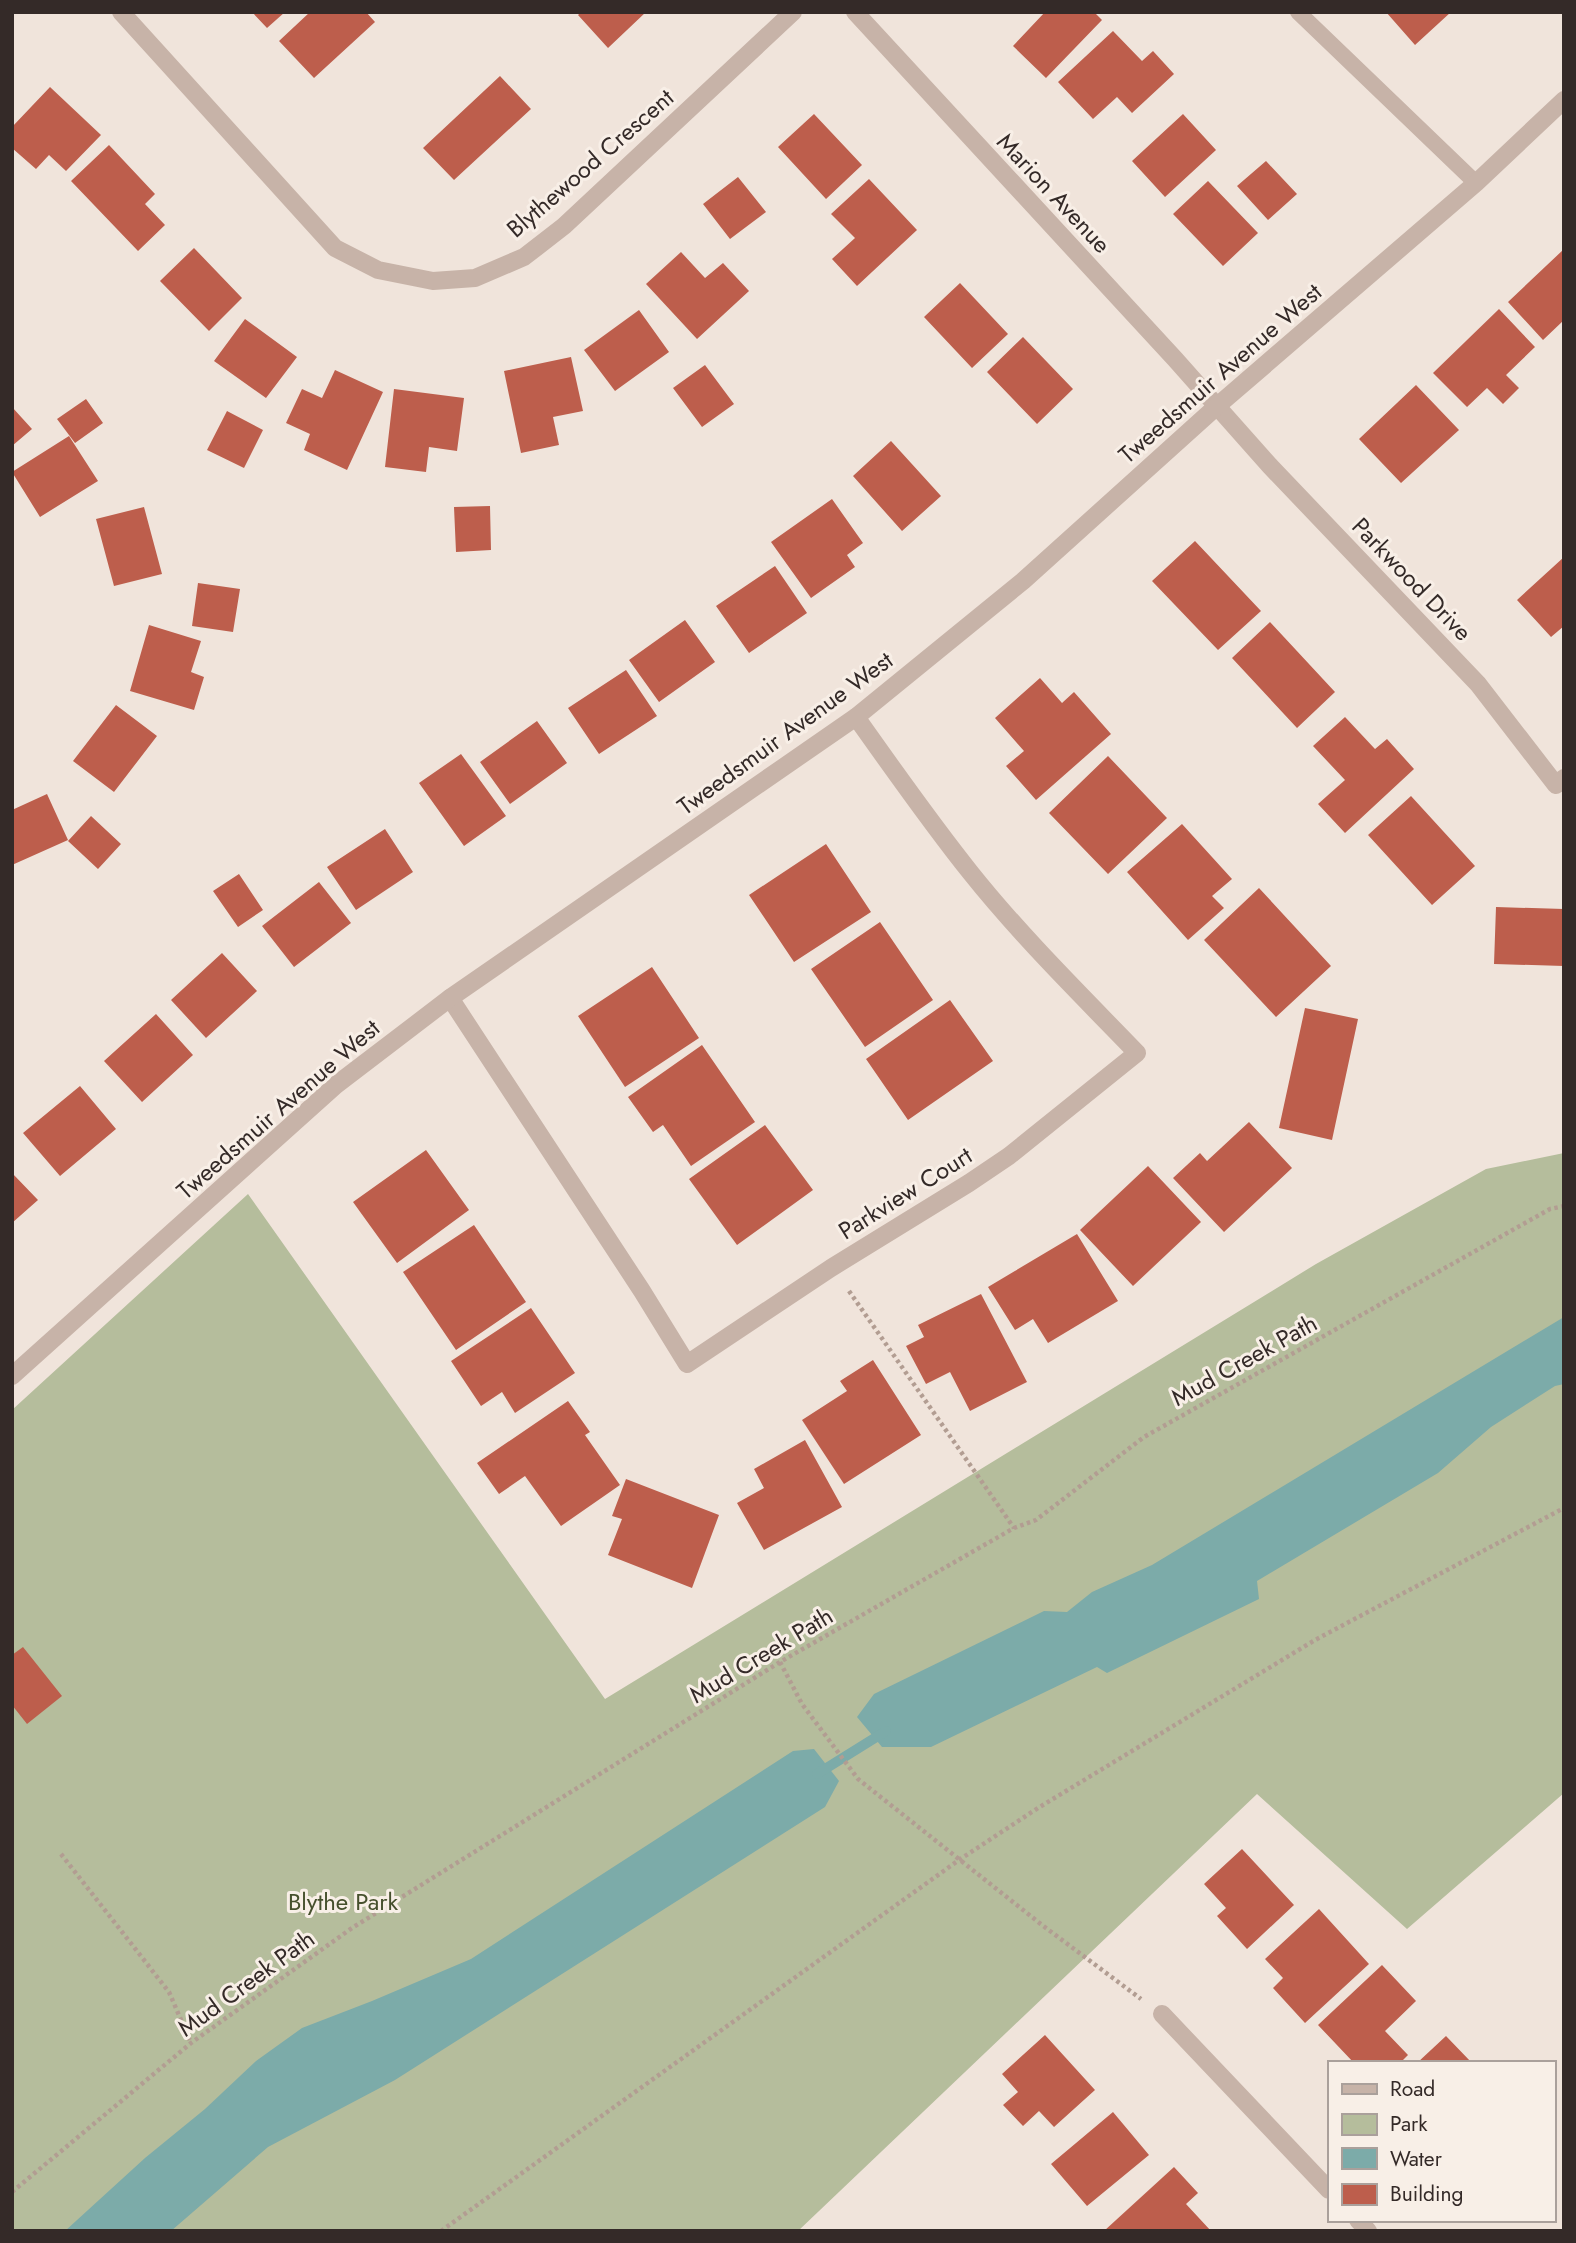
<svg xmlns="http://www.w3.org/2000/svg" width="1576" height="2243" font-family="Jost,sans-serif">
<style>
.green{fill:#b5bd9c}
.water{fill:#7caba9}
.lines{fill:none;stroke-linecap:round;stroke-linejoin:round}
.stream{stroke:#7caba9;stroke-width:10}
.building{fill:#bd5e4c}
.path{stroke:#b29d92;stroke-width:4.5;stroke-dasharray:3.5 3.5;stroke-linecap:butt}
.service{stroke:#c7b3a8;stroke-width:16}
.minor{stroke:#c7b3a8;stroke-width:18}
.tertiary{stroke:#c7b3a8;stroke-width:18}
.labels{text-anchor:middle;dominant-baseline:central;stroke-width:6;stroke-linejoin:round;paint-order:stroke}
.street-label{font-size:24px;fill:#342a28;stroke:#f8efe7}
.park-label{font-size:24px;fill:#46502d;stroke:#f8efe7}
</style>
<rect width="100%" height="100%" fill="#f0e4db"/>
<!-- green -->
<path class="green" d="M 1564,1153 L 1564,1793 L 1407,1929 L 1257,1794 L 798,2231 L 12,2231 L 12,1410 L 248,1194 L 605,1699 L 1316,1264 L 1486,1169 Z"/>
<!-- water -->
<path class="water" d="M 1564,1317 L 1564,1384 L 1555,1386 L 1491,1427 L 1438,1473 L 1257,1581 L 1259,1599 L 1107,1673 L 1097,1667 L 931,1747 L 882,1747 L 857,1717 L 874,1694 L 1044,1611 L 1067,1612 L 1092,1592 L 1152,1565 Z
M 814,1749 L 839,1781 L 825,1807 L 395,2080 L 268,2147 L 171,2231 L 65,2231 L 145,2158 L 205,2109 L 256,2061 L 302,2028 L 372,2001 L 471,1959 L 793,1751 Z"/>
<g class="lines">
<!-- stream -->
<path class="stream" d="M 817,1774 L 886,1731"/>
</g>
<!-- building -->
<path class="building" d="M 252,12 L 285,12 L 267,28 Z
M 310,12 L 366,12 L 375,22 L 314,78 L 279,41 Z
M 581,12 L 646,12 L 608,48 L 578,15 Z
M 1045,12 L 1094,12 L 1102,20 L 1046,78 L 1013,46 Z
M 1386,12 L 1451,12 L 1415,45 Z
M 1113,31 L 1142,61 L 1153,51 L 1174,74 L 1132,113 L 1117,97 L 1093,119 L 1058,82 Z
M 500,76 L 531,109 L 454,180 L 423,148 Z
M 50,87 L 101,135 L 66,171 L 49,155 L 36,169 L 12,148 L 12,127 Z
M 814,114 L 862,165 L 826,199 L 778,147 Z
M 1183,114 L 1216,150 L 1165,197 L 1132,161 Z
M 109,145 L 155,194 L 145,204 L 165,225 L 138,251 L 71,181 Z
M 1266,161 L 1297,194 L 1268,220 L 1237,186 Z
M 738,177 L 766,212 L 730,239 L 703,204 Z
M 869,179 L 917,230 L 857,286 L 832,259 L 855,238 L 831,214 Z
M 1208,181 L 1258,233 L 1223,266 L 1173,214 Z
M 194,248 L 242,298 L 209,331 L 160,281 Z
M 1564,249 L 1564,320 L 1543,340 L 1508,302 Z
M 681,252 L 705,278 L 723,263 L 749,291 L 697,339 L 646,284 Z
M 960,283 L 1008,334 L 972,368 L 924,317 Z
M 1499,309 L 1535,347 L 1506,375 L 1519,388 L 1503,404 L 1487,388 L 1467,407 L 1433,373 Z
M 639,310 L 669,352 L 615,391 L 584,350 Z
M 245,319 L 297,357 L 266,398 L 214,361 Z
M 1023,337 L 1073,389 L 1037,424 L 987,372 Z
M 571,357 L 583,411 L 553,417 L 559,445 L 521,453 L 504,371 Z
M 705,365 L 734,404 L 702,427 L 673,388 Z
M 335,370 L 383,392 L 347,470 L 304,450 L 310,434 L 286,423 L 302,389 L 322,398 Z
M 1416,385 L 1459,430 L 1401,483 L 1359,439 Z
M 394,389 L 464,398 L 457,451 L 429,447 L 426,472 L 385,467 Z
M 86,399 L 103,423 L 75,443 L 57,419 Z
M 12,407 L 32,429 L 12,446 Z
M 227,411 L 263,430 L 244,468 L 207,450 Z
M 69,436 L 98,481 L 40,517 L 12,472 Z
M 891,441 L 941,496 L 902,531 L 853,476 Z
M 832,499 L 863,543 L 847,555 L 855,567 L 811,598 L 771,542 Z
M 490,506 L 491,550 L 456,552 L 454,507 Z
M 144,507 L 162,574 L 114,586 L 96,519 Z
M 1195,541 L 1261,611 L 1218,650 L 1152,581 Z
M 1564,557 L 1564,626 L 1551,637 L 1517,600 Z
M 775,566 L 807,613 L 749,653 L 716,606 Z
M 198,583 L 240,589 L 233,632 L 192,626 Z
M 685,620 L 715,662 L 659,702 L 629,660 Z
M 1270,622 L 1335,692 L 1297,728 L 1232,658 Z
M 149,625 L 201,641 L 191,672 L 204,677 L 194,710 L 130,691 Z
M 626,670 L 657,716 L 599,754 L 568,708 Z
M 1040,678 L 1062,703 L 1074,692 L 1111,734 L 1036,800 L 1006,766 L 1024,751 L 995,718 Z
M 116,705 L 157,736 L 114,792 L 73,761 Z
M 1345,717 L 1375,749 L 1387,739 L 1414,769 L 1345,833 L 1318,804 L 1345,780 L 1313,746 Z
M 537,721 L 567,763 L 510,804 L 480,762 Z
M 461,754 L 506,816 L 464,846 L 419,783 Z
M 1108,756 L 1167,818 L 1108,874 L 1049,813 Z
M 47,794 L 68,840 L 12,865 L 12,810 Z
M 1411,796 L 1475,866 L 1432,905 L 1368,835 Z
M 91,816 L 121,844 L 98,869 L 68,841 Z
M 1182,824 L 1232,879 L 1212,896 L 1224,908 L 1188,940 L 1127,872 Z
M 385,829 L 413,872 L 356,910 L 327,867 Z
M 826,844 L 871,912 L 794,962 L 749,895 Z
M 239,874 L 263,910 L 238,927 L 213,891 Z
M 319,882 L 351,923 L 294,967 L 262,926 Z
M 1259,888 L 1331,966 L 1276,1017 L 1204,940 Z
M 1496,907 L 1564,909 L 1564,966 L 1494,964 Z
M 880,922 L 933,1000 L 865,1047 L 811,969 Z
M 222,953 L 257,991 L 206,1038 L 171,1000 Z
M 652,967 L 699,1038 L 625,1087 L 578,1016 Z
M 950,1000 L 993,1061 L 908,1120 L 866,1059 Z
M 1305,1008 L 1358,1019 L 1332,1140 L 1279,1128 Z
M 156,1014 L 193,1055 L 142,1102 L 104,1061 Z
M 702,1045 L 755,1122 L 691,1166 L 663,1125 L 653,1132 L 628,1097 Z
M 80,1086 L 116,1129 L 60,1176 L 23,1133 Z
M 1249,1122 L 1292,1168 L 1224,1232 L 1173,1178 L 1200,1153 L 1207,1161 Z
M 765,1125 L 813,1190 L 737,1245 L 689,1179 Z
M 426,1150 L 469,1210 L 397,1263 L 353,1202 Z
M 1148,1166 L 1201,1222 L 1133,1286 L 1080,1230 Z
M 12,1173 L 38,1200 L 12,1223 Z
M 474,1225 L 526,1302 L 456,1350 L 403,1272 Z
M 1077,1234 L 1118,1301 L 1048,1343 L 1033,1319 L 1015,1330 L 988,1287 Z
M 981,1294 L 1027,1382 L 970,1411 L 950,1372 L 926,1384 L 906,1346 L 924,1337 L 918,1325 Z
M 531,1308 L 575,1373 L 515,1413 L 502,1392 L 481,1406 L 451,1361 Z
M 873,1360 L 921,1435 L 844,1484 L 802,1420 L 847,1391 L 840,1381 Z
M 568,1401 L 590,1432 L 585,1435 L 620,1485 L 561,1526 L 525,1476 L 499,1494 L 477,1463 Z
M 805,1440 L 842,1507 L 764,1550 L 737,1503 L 764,1488 L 754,1469 Z
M 626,1479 L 719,1515 L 692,1588 L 608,1555 L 622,1519 L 612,1516 Z
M 23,1647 L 62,1696 L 27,1724 L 12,1705 L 12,1655 Z
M 1242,1849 L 1294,1905 L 1247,1949 L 1217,1916 L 1226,1908 L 1204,1884 Z
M 1319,1909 L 1369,1964 L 1305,2023 L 1273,1988 L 1283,1978 L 1265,1959 Z
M 1382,1965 L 1416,2001 L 1385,2031 L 1408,2055 L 1400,2063 L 1354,2063 L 1318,2025 Z
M 1045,2035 L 1095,2090 L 1054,2127 L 1039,2111 L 1023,2126 L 1003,2105 L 1018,2092 L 1002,2074 Z
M 1446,2036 L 1472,2063 L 1417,2063 Z
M 1113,2112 L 1149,2155 L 1087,2206 L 1051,2164 Z
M 1174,2167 L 1198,2193 L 1186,2204 L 1211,2231 L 1104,2231 Z"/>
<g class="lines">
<!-- path -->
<path class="path" d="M 849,1291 L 1014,1528
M 780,1662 L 802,1704 L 858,1779 L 1042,1925 L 1141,1999
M 61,1854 L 169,1992 L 191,2043
M 12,2192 L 191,2043 L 352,1928 L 780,1662 L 1014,1528 L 1036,1520 L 1144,1437 L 1550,1209 L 1564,1206
M 441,2231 L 959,1860 L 1038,1808 L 1315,1640 L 1564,1508"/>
<!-- service -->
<path class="service" d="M 1298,12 L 1476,183"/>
<!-- minor -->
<path class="minor" d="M 121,12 L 335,248 L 378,270 L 433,281 L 475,278 L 524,257 L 564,226 L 793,12
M 855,12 L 1175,359 L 1270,466 L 1478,684 L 1556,785 L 1564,778
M 450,998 L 642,1291 L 687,1364 L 831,1268 L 969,1183 L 1009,1156 L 1137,1053 C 1080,994 1021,936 970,872 C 930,822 893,769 856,717
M 1162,2014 L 1329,2190
M 1358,2220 L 1368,2231"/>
<!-- tertiary -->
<path class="tertiary" d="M 12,1376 L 336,1085 L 450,998 L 856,717 L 1023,581 L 1216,407 L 1476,183 L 1564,100"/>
</g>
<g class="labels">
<!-- street labels -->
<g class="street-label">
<text transform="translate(590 163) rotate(-41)">Blythewood Crescent</text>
<text transform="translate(1054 193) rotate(47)">Marion Avenue</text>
<text transform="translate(1220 373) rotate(-41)">Tweedsmuir Avenue West</text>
<text transform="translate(1412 579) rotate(46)">Parkwood Drive</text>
<text transform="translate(785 733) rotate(-36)">Tweedsmuir Avenue West</text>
<text transform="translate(278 1109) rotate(-41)">Tweedsmuir Avenue West</text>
<text transform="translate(905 1193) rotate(-32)">Parkview Court</text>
<text transform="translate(1244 1360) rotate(-29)">Mud Creek Path</text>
<text transform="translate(761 1655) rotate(-31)">Mud Creek Path</text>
<text transform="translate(246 1983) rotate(-36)">Mud Creek Path</text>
</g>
<!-- park labels -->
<g class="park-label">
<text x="343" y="1901">Blythe Park</text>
</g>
</g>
<!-- border -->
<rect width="1576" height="2243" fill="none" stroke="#342a28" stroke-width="28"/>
<!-- legend -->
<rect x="1328" y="2061" width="228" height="161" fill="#f8efe7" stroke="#aaa09b" stroke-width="2"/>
<rect x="1342" y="2084" width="35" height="10" fill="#c7b3a8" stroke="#aaa09b" stroke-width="2"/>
<text x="1390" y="2096" font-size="21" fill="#342a28">Road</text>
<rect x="1342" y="2114" width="35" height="21" fill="#b5bd9c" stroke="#aaa09b" stroke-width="2"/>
<text x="1390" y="2131" font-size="21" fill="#342a28">Park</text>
<rect x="1342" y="2148" width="35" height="21" fill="#7caba9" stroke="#aaa09b" stroke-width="2"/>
<text x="1390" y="2166" font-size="21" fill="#342a28">Water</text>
<rect x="1342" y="2184" width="35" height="21" fill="#bd5e4c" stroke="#aaa09b" stroke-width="2"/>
<text x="1390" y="2201" font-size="21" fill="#342a28">Building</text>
</svg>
